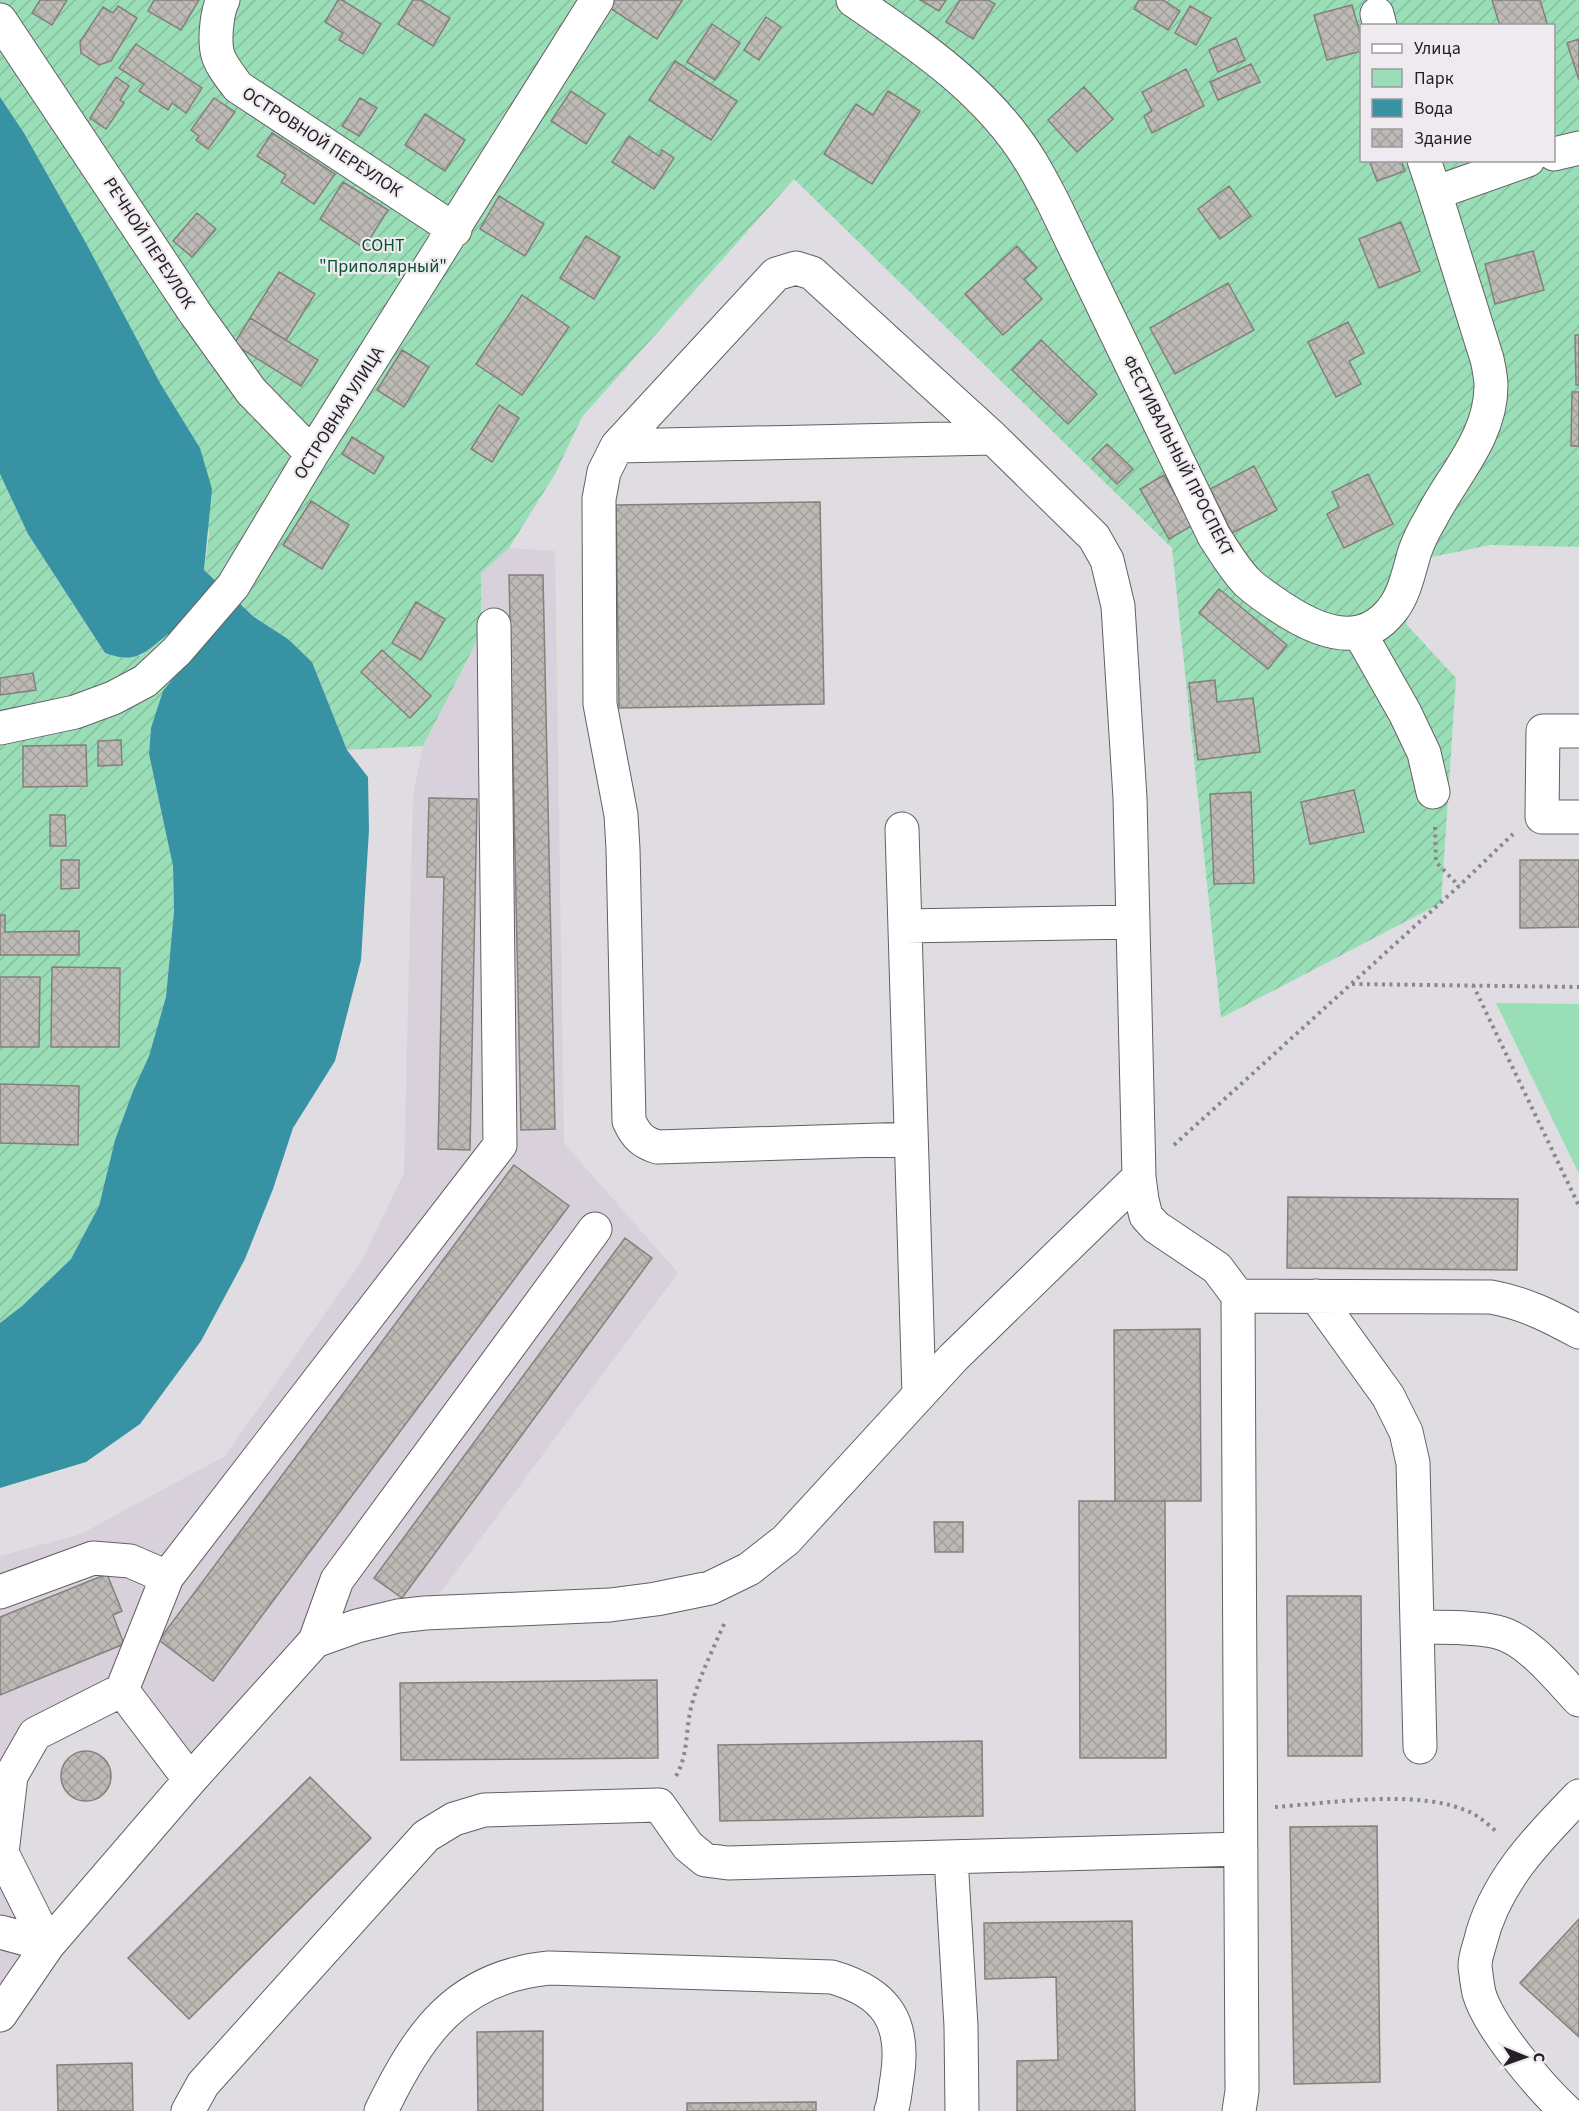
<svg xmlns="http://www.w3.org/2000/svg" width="1579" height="2111" font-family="'Source Sans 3',sans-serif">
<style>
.built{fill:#d8d0db}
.park{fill:#9adeb7}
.garden{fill:url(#garden-furrows);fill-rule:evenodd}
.water{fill:#3793a4}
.building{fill:url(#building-cross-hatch);stroke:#84807c;stroke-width:1.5}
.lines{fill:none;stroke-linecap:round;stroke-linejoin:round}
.minor-casing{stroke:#636064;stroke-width:35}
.path{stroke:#8a888c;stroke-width:4;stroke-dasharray:3 4.5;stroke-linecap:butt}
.minor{stroke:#fff;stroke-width:33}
.labels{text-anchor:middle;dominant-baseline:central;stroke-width:4.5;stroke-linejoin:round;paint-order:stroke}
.street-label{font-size:18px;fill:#232123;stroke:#eeeaef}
.park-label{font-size:18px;fill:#095132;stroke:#eeeaef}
</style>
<defs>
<pattern id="garden-furrows" width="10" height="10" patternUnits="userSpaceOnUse" patternTransform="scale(1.5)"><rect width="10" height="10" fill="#9adeb7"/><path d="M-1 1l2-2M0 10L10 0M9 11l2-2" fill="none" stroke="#84be9d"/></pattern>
<pattern id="building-cross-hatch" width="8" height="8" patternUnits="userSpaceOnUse" patternTransform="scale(1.5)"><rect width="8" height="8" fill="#bdbab6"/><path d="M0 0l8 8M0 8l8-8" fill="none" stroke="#a2a09c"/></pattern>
</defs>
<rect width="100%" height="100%" fill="#e0dde2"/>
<!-- built -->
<path class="built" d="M 509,548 L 555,551 L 564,1143 L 678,1273 L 425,1613 L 315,1641 L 190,1780 L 122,1690 L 35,1734 L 2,1853 L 48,1945 L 0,2015 L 0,1556 L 81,1534 L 225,1456 L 361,1262 L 404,1173 L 413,796 L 423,746 L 481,633 L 480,573 Z"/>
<!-- park -->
<path class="park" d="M 1496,1003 L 1579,1004 L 1579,1174 Z"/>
<!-- garden -->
<path class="garden" d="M 0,0 L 1579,0 L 1579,547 L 1490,545 L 1427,558 L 1406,624 L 1456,678 L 1441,903 L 1221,1018 L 1172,548 L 794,179 L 582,417 L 555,474 L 509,548 L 481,573 L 481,633 L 423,746 L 347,750 L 312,662 L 288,639 L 254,617 L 204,570 L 209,535 L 200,448 L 160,383 L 86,243 L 24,133 L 0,97 ZM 1362,26 L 1554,26 L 1554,160 L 1362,160 Z
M 0,474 L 28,534 L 105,653 L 140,656 L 168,634 L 187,661 L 151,728 L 149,754 L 173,866 L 174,911 L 166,997 L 149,1056 L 133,1091 L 115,1140 L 99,1206 L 71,1259 L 22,1306 L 0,1323 Z"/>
<!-- water -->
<path class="water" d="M 0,97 L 24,133 L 86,243 L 160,383 L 200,448 L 212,489 L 204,570 L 254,617 L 288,639 L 312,662 L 347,750 L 368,777 L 369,830 L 361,960 L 335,1061 L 293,1128 L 273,1189 L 245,1259 L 201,1341 L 140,1424 L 86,1462 L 0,1488 L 0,1323 L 22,1306 L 71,1259 L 99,1206 L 115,1140 L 133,1091 L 149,1056 L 166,997 L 174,911 L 173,866 L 149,754 L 151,728 L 163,691 L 187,661 L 168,634 C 143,654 137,664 105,653 L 28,534 L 0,474 Z"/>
<!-- building -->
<path class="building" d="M 40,0 L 67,0 L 52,25 L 32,13 Z
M 154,0 L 199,0 L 181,30 L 148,11 Z
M 338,0 L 342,0 L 381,24 L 363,54 L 339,40 L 343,33 L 325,22 Z
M 413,0 L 421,0 L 450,18 L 433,46 L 398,24 Z
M 610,0 L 682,0 L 682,1 L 657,39 L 607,6 Z
M 920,0 L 946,0 L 939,11 Z
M 960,0 L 988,0 L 995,4 L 973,39 L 946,22 Z
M 1139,0 L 1163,0 L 1180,11 L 1168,30 L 1134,9 Z
M 1492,0 L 1540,0 L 1548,26 L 1500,26 Z
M 1352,5 L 1362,40 L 1362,51 L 1327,60 L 1314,15 Z
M 118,6 L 137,18 L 111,61 L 99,65 L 81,53 L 80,42 L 103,7 L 113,13 Z
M 1190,6 L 1211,18 L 1196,45 L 1175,33 Z
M 766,17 L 781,27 L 759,60 L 744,50 Z
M 712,24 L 740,43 L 715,80 L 687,62 Z
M 1236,38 L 1245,60 L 1218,72 L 1209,50 Z
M 1579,39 L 1579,80 L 1567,43 Z
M 136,44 L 202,88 L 186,113 L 172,103 L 168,110 L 139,91 L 144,84 L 119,68 Z
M 675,61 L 737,101 L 711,140 L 649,100 Z
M 1251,64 L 1260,82 L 1218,100 L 1210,82 Z
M 1186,69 L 1204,106 L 1152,133 L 1144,116 L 1152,111 L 1142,92 Z
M 116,77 L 129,86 L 120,100 L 124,103 L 106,129 L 90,118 Z
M 1084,87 L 1113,119 L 1077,152 L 1048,120 Z
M 571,91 L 605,114 L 586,144 L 551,121 Z
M 888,91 L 920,111 L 872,184 L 824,154 L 856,104 L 873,115 Z
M 214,98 L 235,112 L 208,149 L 196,140 L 199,136 L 191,130 Z
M 360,98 L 377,108 L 359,136 L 342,126 Z
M 425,114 L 465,140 L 445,171 L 405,145 Z
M 272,133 L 335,174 L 314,204 L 281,182 L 286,175 L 257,156 Z
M 629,136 L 659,156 L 662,150 L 674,158 L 654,189 L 612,162 Z
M 1369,160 L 1401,160 L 1405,171 L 1377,181 Z
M 343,182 L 388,210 L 364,248 L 320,219 Z
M 1229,186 L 1251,216 L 1220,239 L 1198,209 Z
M 499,196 L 544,224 L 525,256 L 480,229 Z
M 197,213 L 216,229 L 192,257 L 173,241 Z
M 1401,222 L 1420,271 L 1379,288 L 1359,239 Z
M 586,236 L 620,257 L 594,299 L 560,278 Z
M 1017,246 L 1037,268 L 1024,279 L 1042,299 L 1003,335 L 965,294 Z
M 1533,251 L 1544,290 L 1495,304 L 1485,264 Z
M 279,272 L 315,294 L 286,340 L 250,318 Z
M 1228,283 L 1254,330 L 1175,374 L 1150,328 Z
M 522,295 L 569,327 L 522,395 L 476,364 Z
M 250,318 L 318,360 L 301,386 L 234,344 Z
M 1348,322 L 1364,353 L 1349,361 L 1361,384 L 1336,397 L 1308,342 Z
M 1575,335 L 1579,335 L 1579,385 L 1576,385 Z
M 1041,340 L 1097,394 L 1068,424 L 1012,370 Z
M 402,350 L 429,367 L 404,407 L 377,390 Z
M 1572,392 L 1579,392 L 1579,446 L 1571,446 Z
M 499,405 L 519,418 L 492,462 L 471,449 Z
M 352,437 L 384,457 L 374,474 L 342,454 Z
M 1107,444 L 1133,469 L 1117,484 L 1092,459 Z
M 1254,466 L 1277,510 L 1232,533 L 1210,489 Z
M 1368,474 L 1393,524 L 1344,548 L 1327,514 L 1339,507 L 1332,492 Z
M 1164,475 L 1193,525 L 1169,539 L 1140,489 Z
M 311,501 L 349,525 L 322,569 L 283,545 Z
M 820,502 L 824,704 L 619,708 L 616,505 Z
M 509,575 L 543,575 L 555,1129 L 521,1130 Z
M 1219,589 L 1287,645 L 1268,669 L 1199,613 Z
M 416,602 L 445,619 L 421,660 L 392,643 Z
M 382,650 L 431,696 L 410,718 L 361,672 Z
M 33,673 L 36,690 L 0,695 L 0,678 Z
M 1215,680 L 1217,702 L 1253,698 L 1260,752 L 1198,760 L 1189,683 Z
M 121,740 L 122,765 L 98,766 L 98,741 Z
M 86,745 L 87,786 L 23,787 L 23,746 Z
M 1354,790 L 1364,832 L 1310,844 L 1301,802 Z
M 1251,792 L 1254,883 L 1214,884 L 1210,794 Z
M 429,798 L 477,799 L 470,1150 L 438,1149 L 444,877 L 427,877 Z
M 50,815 L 65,815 L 66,846 L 50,846 Z
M 61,860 L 79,860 L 79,888 L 61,889 Z
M 1520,860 L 1579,860 L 1579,927 L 1520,928 Z
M 0,915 L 5,915 L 5,932 L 79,931 L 79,955 L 0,955 Z
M 52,967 L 120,968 L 119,1047 L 51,1047 Z
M 0,977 L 40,977 L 39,1047 L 0,1047 Z
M 0,1084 L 79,1086 L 78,1145 L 0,1143 Z
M 514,1165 L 569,1206 L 213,1681 L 159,1640 Z
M 1288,1197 L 1518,1199 L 1517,1270 L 1287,1268 Z
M 625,1238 L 652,1258 L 402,1598 L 374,1578 Z
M 1200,1329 L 1201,1501 L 1115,1501 L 1114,1330 Z
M 1079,1501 L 1165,1501 L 1166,1758 L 1080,1758 Z
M 934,1522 L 963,1522 L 963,1552 L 935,1552 Z
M 107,1574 L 122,1611 L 113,1615 L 124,1644 L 0,1695 L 0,1617 Z
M 1287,1596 L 1361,1596 L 1362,1756 L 1288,1756 Z
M 657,1680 L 658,1758 L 401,1760 L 400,1683 Z
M 982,1741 L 983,1816 L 720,1821 L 718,1745 Z
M61 1776a25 25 0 1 1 50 0a25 25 0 1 1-50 0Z
M 310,1777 L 371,1838 L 189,2019 L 128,1958 Z
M 1377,1826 L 1380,2082 L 1294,2084 L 1290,1827 Z
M 1579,1919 L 1579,2037 L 1520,1983 Z
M 1132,1921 L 1135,2111 L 1017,2111 L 1017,2061 L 1058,2060 L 1056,1977 L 985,1979 L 984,1923 Z
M 543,2031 L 543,2111 L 478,2111 L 477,2032 Z
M 132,2063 L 133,2111 L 58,2111 L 57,2065 Z
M 816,2102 L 816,2111 L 687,2111 L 687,2103 Z"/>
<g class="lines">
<defs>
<path id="minor" d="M 223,0 C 219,7 218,15 217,23 C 213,55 219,62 238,87 L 455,230
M 853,0 C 919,45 989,92 1031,162 C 1039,175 1046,189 1053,202 L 1214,536 C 1224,551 1233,567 1246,581 C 1256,591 1270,600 1282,608 C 1317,631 1361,650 1392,610 C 1405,594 1409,570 1415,551 C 1419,540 1425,528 1431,518 C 1453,475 1491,437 1491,386 C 1491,377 1489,368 1487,359 L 1435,193 L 1528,160
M 1377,14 L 1380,26
M 0,20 L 195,313 L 251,391 L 312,454
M 1554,154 L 1579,148
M 1424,160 L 1435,193
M 617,446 L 993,438
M 1359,632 L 1405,713 L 1424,753 L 1433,792
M 0,728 L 75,712 L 113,698 L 145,681 L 177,651 L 233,586 L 312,454 L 597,0
M 1579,731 L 1543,731 L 1542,817 L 1579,817
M 902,829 L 919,1395
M 905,926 L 1133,922
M 911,1139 L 657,1147 C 642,1142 636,1136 629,1121 L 623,849 L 621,815 L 600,704 L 599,499 L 604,472 L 617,446 L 776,274 L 796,268 L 812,273 L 993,438 L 1094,537 L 1107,560 L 1118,606 L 1130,798 L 1139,1177 L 1142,1200 L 1146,1216 L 1156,1227 L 1217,1268 L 1238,1296 L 1242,2091 L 1239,2111
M 1238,1296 L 1491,1297 C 1524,1303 1550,1316 1579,1332
M 1316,1296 L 1388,1396 L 1406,1432 L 1413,1463 L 1420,1747
M 0,1592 L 93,1558 L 130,1561 L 167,1577
M 1417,1627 C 1443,1628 1471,1626 1497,1632 C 1528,1639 1558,1678 1579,1700
M 315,1641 L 337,1580 L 595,1229
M 122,1690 L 190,1780
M 951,1858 L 961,2026 L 962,2111
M 0,1932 L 48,1945
M 48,1945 L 2,1853 L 11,1776 L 35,1734 L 122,1690 L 167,1577 L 500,1145 L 494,625
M 0,2015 L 48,1945 L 190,1780 L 315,1641 L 357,1626 L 398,1616 L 425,1613 L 610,1605 L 656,1599 L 710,1588 L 749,1569 L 786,1540 L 953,1358 L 1139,1177
M 188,2111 L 203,2084 L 426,1836 L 454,1819 L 484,1810 L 659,1805 L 688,1846 L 705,1860 L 728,1863 L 1241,1849
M 381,2111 C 419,2033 457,1977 549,1968 L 832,1977 C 887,1993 906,2022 897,2079 C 895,2089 895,2101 891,2111
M 1566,2111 C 1540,2087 1488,2026 1479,1993 C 1477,1984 1476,1974 1475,1966 C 1475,1958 1478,1950 1480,1943 C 1494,1883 1537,1839 1579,1796"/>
</defs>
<!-- minor casing -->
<use href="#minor" class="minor-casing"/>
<!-- path -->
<path class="path" d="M 1435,827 L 1436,862 L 1459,886
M 1352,984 L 1579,987
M 1473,985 L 1579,1206
M 1174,1145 L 1459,886 L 1513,834
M 676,1776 C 689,1754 685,1728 692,1704 C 700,1675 713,1649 725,1622
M 1275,1807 C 1332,1803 1420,1788 1472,1813 C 1481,1818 1490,1826 1498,1833"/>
<!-- minor -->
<use href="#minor" class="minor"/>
</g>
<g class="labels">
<!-- street labels -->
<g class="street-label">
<text transform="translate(322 142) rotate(33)">ОСТРОВНОЙ ПЕРЕУЛОК</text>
<text transform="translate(149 243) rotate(57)">РЕЧНОЙ ПЕРЕУЛОК</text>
<text transform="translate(339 413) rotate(-58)">ОСТРОВНАЯ УЛИЦА</text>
<text transform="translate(1178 456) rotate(63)">ФЕСТИВАЛЬНЫЙ ПРОСПЕКТ</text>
</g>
<!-- park labels -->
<g class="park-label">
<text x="383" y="245">СОНТ<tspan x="383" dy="21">"Приполярный"</tspan></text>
</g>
</g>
<!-- legend -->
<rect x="1360" y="24" width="195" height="138" fill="#eeeaef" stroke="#9d9a9d" stroke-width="1.5"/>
<rect x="1372" y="44" width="30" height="9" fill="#ffffff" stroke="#9d9a9d" stroke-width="1.5"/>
<text x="1414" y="54" font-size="18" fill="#232123">Улица</text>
<rect x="1372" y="69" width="30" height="18" fill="#9adeb7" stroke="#9d9a9d" stroke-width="1.5"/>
<text x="1414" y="84" font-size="18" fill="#232123">Парк</text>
<rect x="1372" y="99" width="30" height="18" fill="#3793a4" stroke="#9d9a9d" stroke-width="1.5"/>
<text x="1414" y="114" font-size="18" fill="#232123">Вода</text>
<rect x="1372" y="129" width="30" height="18" fill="url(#building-cross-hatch)" stroke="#9d9a9d" stroke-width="1.5"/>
<text x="1414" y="144" font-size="18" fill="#232123">Здание</text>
<!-- north arrow -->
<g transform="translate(1525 2057) rotate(91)" stroke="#eeeaef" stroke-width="4.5" paint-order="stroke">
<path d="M0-4.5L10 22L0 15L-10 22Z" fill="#232123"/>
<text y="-9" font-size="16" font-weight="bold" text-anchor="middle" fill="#232123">С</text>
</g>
</svg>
